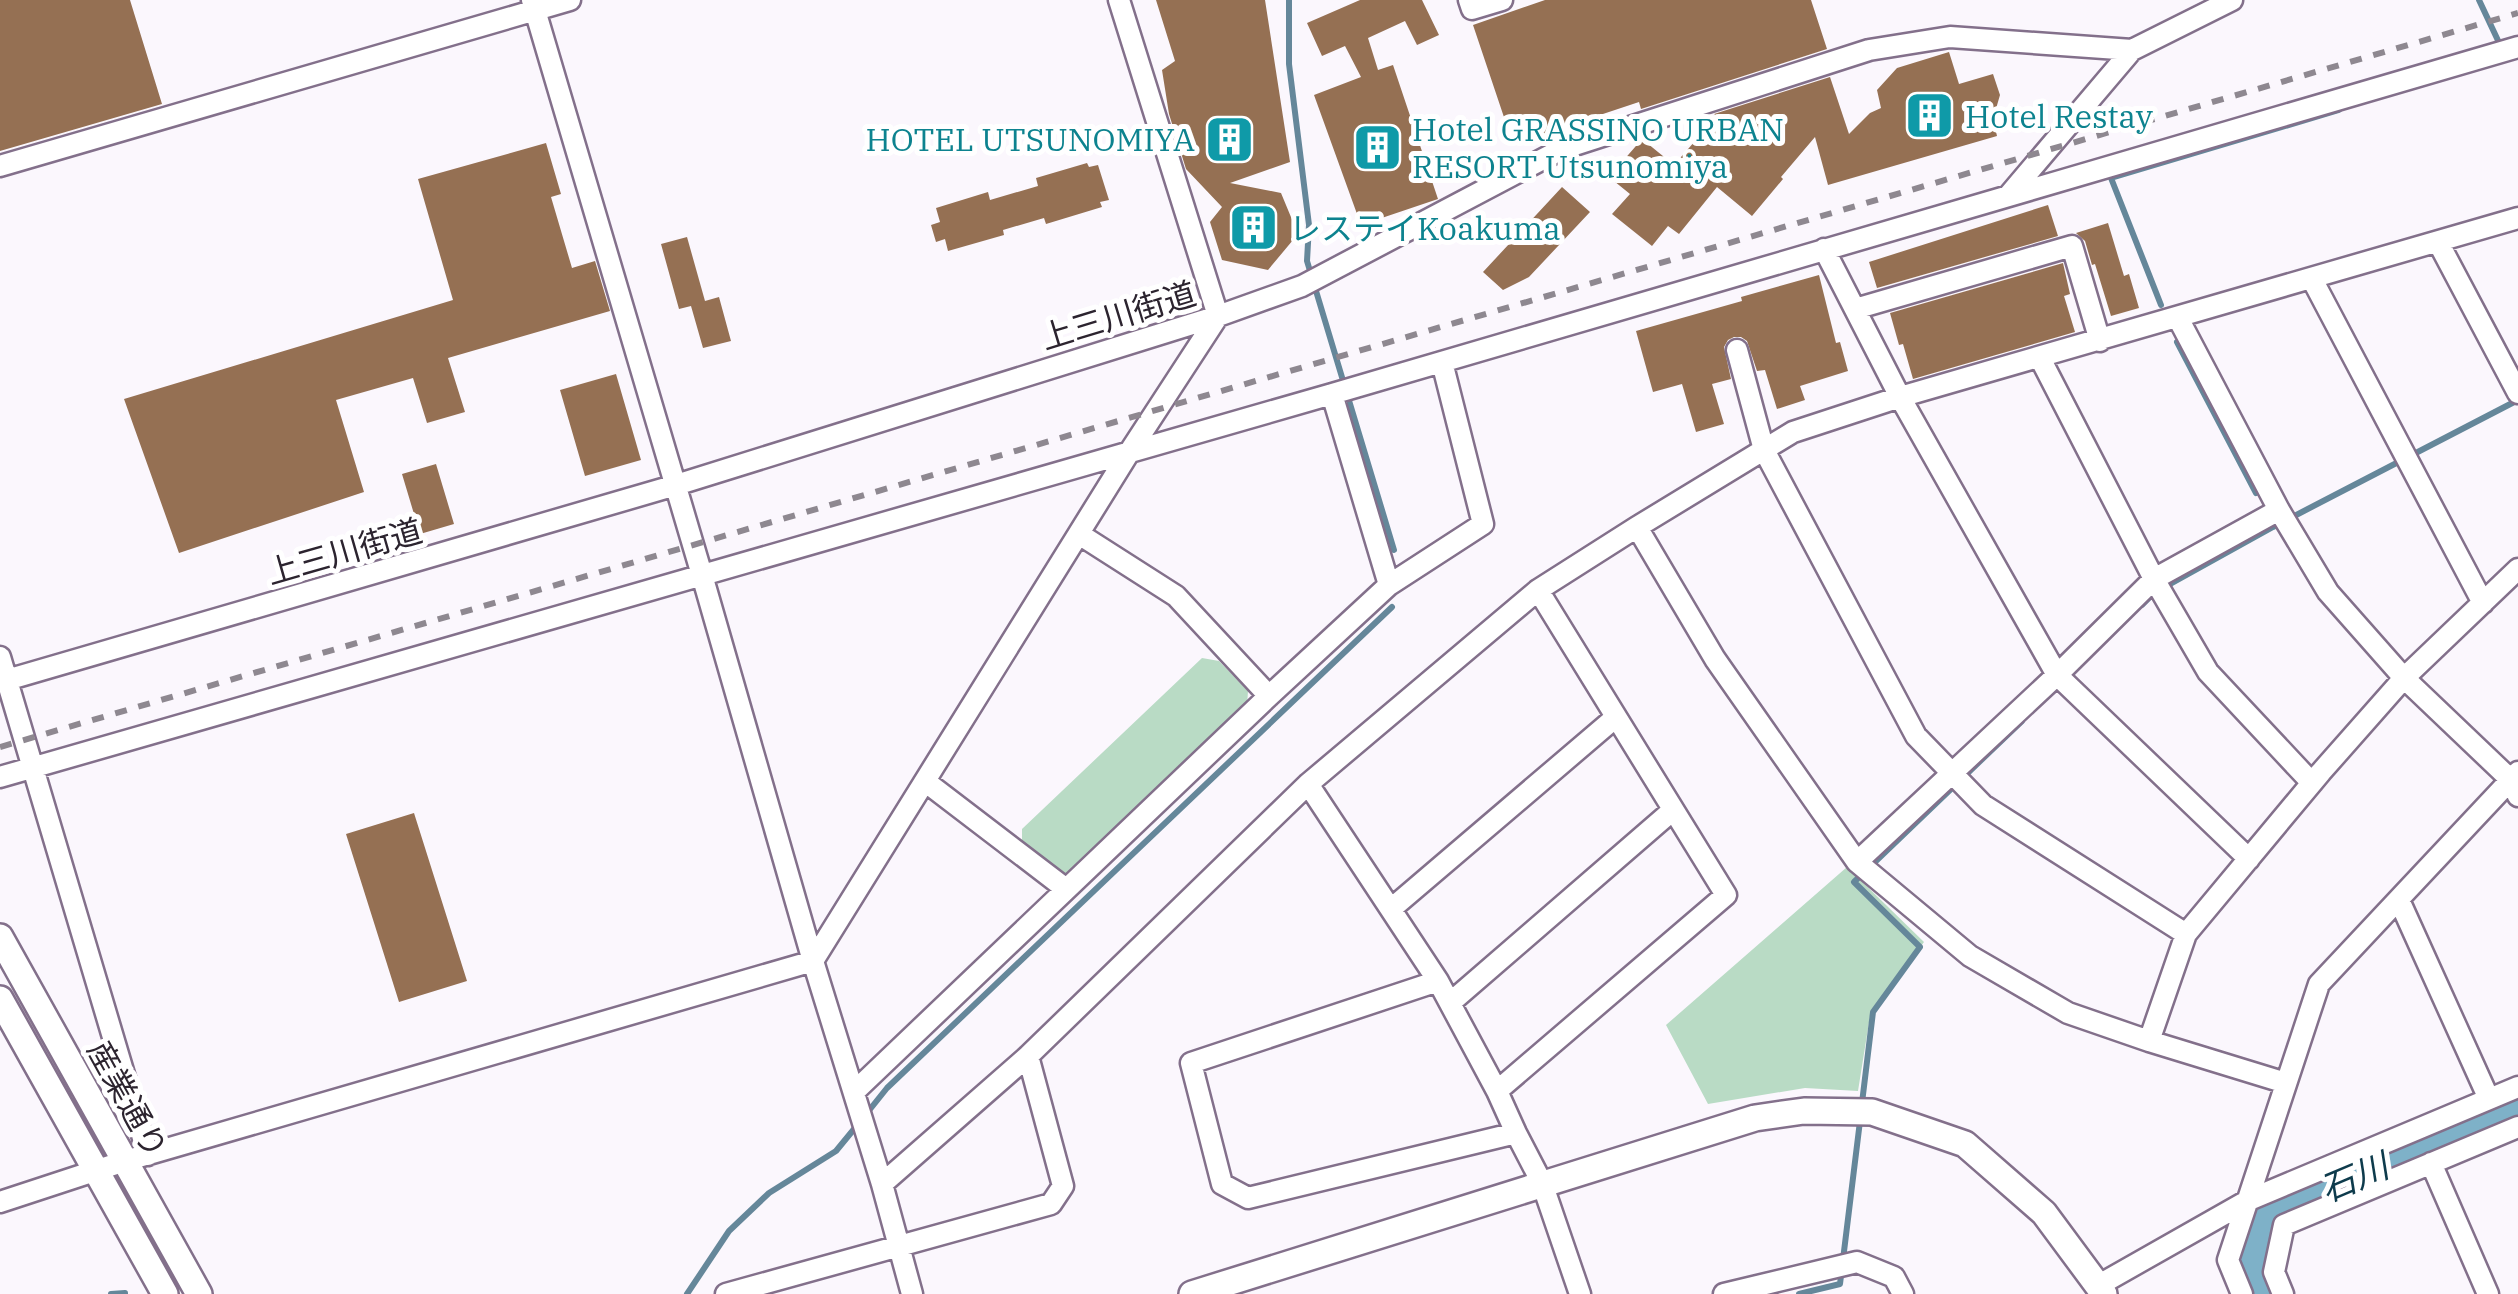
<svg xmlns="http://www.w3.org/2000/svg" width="2518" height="1294" font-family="'IBM Plex Serif','Noto Sans JP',serif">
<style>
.green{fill:#b9dbc5}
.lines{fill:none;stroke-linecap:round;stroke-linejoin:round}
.stream{stroke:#65879a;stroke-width:6}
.river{stroke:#7eb1c8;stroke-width:38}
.building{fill:#957053}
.minor-casing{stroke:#83708b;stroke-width:25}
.tertiary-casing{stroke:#83708b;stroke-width:30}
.minor{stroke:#fff;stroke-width:20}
.tertiary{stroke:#fff;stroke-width:25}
.rail{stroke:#8e8890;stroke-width:6;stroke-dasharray:12 12;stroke-linecap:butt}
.labels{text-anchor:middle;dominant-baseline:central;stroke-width:10;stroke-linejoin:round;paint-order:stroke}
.culture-label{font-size:32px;fill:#0d838f;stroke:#fff;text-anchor:start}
.street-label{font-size:32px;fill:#2c242f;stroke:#fff}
.water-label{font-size:35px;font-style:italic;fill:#0e3b4c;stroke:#fff}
</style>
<rect width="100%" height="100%" fill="#fbf7fd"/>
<!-- green -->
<path class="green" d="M 1202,658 L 1219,661 L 1248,691 L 1247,706 L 1072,873 L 1058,873 L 1022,846 L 1022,829 Z
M 1847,867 L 1924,942 L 1870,1016 L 1858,1091 L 1805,1088 L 1708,1104 L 1666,1025 Z"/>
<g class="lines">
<!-- stream -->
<path class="stream" d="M 1289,0 L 1289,64 L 1309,225 L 1307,261 L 1394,550
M 2479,0 L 2502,49
M 2161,305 L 2111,178 L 2339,110
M 2177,342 L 2256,493
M 2142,605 L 2154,593 L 2273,527 L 2518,400
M 1862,1103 L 1873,1012 L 1920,947 L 1854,882 L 2022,721
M 867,1113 L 887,1088 L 1392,607
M 111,1294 L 125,1293
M 687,1294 L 729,1231 L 769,1193 L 836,1151 L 859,1123
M 1799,1294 L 1840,1284 L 1860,1121"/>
<!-- river -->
<path class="river" d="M 2264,1294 L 2255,1271 L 2254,1234 L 2274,1211 L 2518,1107"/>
</g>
<!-- building -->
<path class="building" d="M 0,0 L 130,0 L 162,104 L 0,151 Z
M 1156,0 L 1265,0 L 1290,162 L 1230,183 L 1281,193 L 1298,234 L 1268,270 L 1222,260 L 1210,222 L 1222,207 L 1186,169 L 1169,114 L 1162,70 L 1175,61 Z
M 1360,0 L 1422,0 L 1439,35 L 1417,45 L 1405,21 L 1368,38 L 1378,70 L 1393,65 L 1438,199 L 1361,225 L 1314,95 L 1361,77 L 1345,46 L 1322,56 L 1307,23 Z
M 1545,0 L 1811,0 L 1827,49 L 1641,109 L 1639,102 L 1513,144 L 1473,25 Z
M 1949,52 L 1959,84 L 1993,74 L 2000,95 L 1993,119 L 1997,136 L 1828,185 L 1815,137 L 1781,177 L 1783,179 L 1752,216 L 1717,187 L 1679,234 L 1668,226 L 1652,246 L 1612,214 L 1630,194 L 1609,177 L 1642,139 L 1674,165 L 1717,116 L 1714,114 L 1830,77 L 1849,134 L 1870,113 L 1881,108 L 1877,90 L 1897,68 Z
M 546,143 L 561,194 L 551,197 L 572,268 L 595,261 L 610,311 L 448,358 L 465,412 L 427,423 L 413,378 L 336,400 L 364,492 L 179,553 L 124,399 L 453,300 L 418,179 Z
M 1087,163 L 1089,167 L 1098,165 L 1109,200 L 1100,202 L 1102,207 L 1046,224 L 1044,218 L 1003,230 L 1004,235 L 948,251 L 945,239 L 936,242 L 931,225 L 940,222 L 936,208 L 988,192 L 990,200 L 1038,186 L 1036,178 Z
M 1562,187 L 1590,212 L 1529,277 L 1503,290 L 1483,272 Z
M 2048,205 L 2058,236 L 1877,288 L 1869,262 Z
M 2108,223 L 2124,276 L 2129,274 L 2139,308 L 2111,316 L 2095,264 L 2092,265 L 2085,241 L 2076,233 Z
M 687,237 L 705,301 L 719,297 L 731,341 L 703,348 L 691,306 L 679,309 L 661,244 Z
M 2063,263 L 2070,294 L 2064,296 L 2075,332 L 1913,379 L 1903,344 L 1899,345 L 1890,313 Z
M 1819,275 L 1836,343 L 1840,342 L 1848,371 L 1800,386 L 1805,400 L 1777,409 L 1765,370 L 1757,371 L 1747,341 L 1741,337 L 1734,337 L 1728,340 L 1724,347 L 1731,379 L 1712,384 L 1724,424 L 1696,432 L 1682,384 L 1653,392 L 1636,331 L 1742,301 L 1741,297 Z
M 616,374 L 641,460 L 585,476 L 560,390 Z
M 436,464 L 454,524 L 420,534 L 402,474 Z
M 414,813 L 467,981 L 399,1002 L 346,834 Z"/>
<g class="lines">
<defs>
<path id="minor" d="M 1469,0 L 1472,9 L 1502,0
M 0,166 L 570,0
M 2009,195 L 2132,50
M 2438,242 L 2518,393
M 1824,249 L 1900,397 L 2057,675 L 2249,859
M 2312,279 L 2483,603
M 1855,309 L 2072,246 L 2100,341
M 2178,318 L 2279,510 L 2328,592 L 2404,678 L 2511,780 L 2518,796
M 1737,350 L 1764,450 L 1916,736 L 1983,805 L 2186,934
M 2040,358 L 2154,579 L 2208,672 L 2312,783
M 1637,527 L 1715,659 L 1857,862 L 1970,956 L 2068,1013 L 2149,1041 L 2286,1083
M 1079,534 L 1176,596 L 1269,696
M 1389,585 L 1483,524 L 1442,362
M 0,657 L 148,1155
M 0,682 L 676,485 L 1218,316 L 1302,286 L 1562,149 L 1869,50 L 1950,37 L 2132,50 L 2232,0
M 0,777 L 1332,394 L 2518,47
M 926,782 L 1066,889
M 1308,784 L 1438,981 L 1497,1091 L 1516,1133 L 1542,1183 L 1580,1294
M 1857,862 L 2057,675 L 2154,579 L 2279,510
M 2399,900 L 2489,1099
M 1391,909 L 1616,717
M 1438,981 L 1191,1063 L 1222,1184 L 1248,1198 L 1516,1133
M 1450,1003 L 1673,810
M 2149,1041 L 2186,934 L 2321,772 L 2404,678 L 2518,569
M 1497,1091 L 1726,895 L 1538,590
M 854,1092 L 1269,696 L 1389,585 L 1332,394
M 2431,1163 L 2488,1294
M 882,1184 L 813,961 L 1130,451 L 1218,316 L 1119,0
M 0,1202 L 125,1161 L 813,961 L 702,575 L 532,0
M 2099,1285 L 2249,1200 L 2518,1087
M 726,1294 L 1051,1204 L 1063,1186 L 1028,1056
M 912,1294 L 882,1184 L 1028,1056 L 1308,784 L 1538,590 L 1637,527 L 1793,432 L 1900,397 L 2518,218
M 1724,1294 L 1857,1262 L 1894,1277 L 1903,1294
M 2242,1294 L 2228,1260 L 2319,984 L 2518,772
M 2283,1294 L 2274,1272 L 2284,1225 L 2518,1127"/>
<path id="tertiary" d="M 0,937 L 199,1294
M 0,999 L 165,1294
M 1192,1294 L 1755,1118 L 1804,1111 L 1872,1112 L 1965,1144 L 2044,1213 L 2104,1294"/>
</defs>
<!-- minor casing -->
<use href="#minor" class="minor-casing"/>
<!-- tertiary casing -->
<use href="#tertiary" class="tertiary-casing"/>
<!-- minor -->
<use href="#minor" class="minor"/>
<!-- tertiary -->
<use href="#tertiary" class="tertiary"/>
<!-- rail -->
<path class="rail" d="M 0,747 L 2518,13"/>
</g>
<!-- icons -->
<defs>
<symbol id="building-square" viewBox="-11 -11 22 22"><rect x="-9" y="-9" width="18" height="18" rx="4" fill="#0f9aa8" stroke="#fff"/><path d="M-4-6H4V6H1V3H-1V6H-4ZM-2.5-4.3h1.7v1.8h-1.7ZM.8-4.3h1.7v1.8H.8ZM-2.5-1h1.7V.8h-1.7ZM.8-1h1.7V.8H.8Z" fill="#fff"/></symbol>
</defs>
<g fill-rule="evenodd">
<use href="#building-square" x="1902" y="88" width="55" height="55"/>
<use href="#building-square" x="1202" y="112" width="55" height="55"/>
<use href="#building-square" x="1350" y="120" width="55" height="55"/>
<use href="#building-square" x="1226" y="200" width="55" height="55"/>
</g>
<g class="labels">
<!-- culture labels -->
<g class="culture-label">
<text x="1965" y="116">Hotel Restay</text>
<text x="1412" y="129">Hotel GRASSINO URBAN<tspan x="1412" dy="37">RESORT Utsunomiya</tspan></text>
<text x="1195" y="139" text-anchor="end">HOTEL UTSUNOMIYA</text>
<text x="1289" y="228">レステイKoakuma</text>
</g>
<!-- street labels -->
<g class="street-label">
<text transform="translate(1118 315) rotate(-17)">上三川街道</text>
<text transform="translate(344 551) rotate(-16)">上三川街道</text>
<text transform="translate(128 1099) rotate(61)">産業通り</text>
</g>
<!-- water labels -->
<g class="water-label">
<text transform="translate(2354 1177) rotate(-23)">石川</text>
</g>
</g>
</svg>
